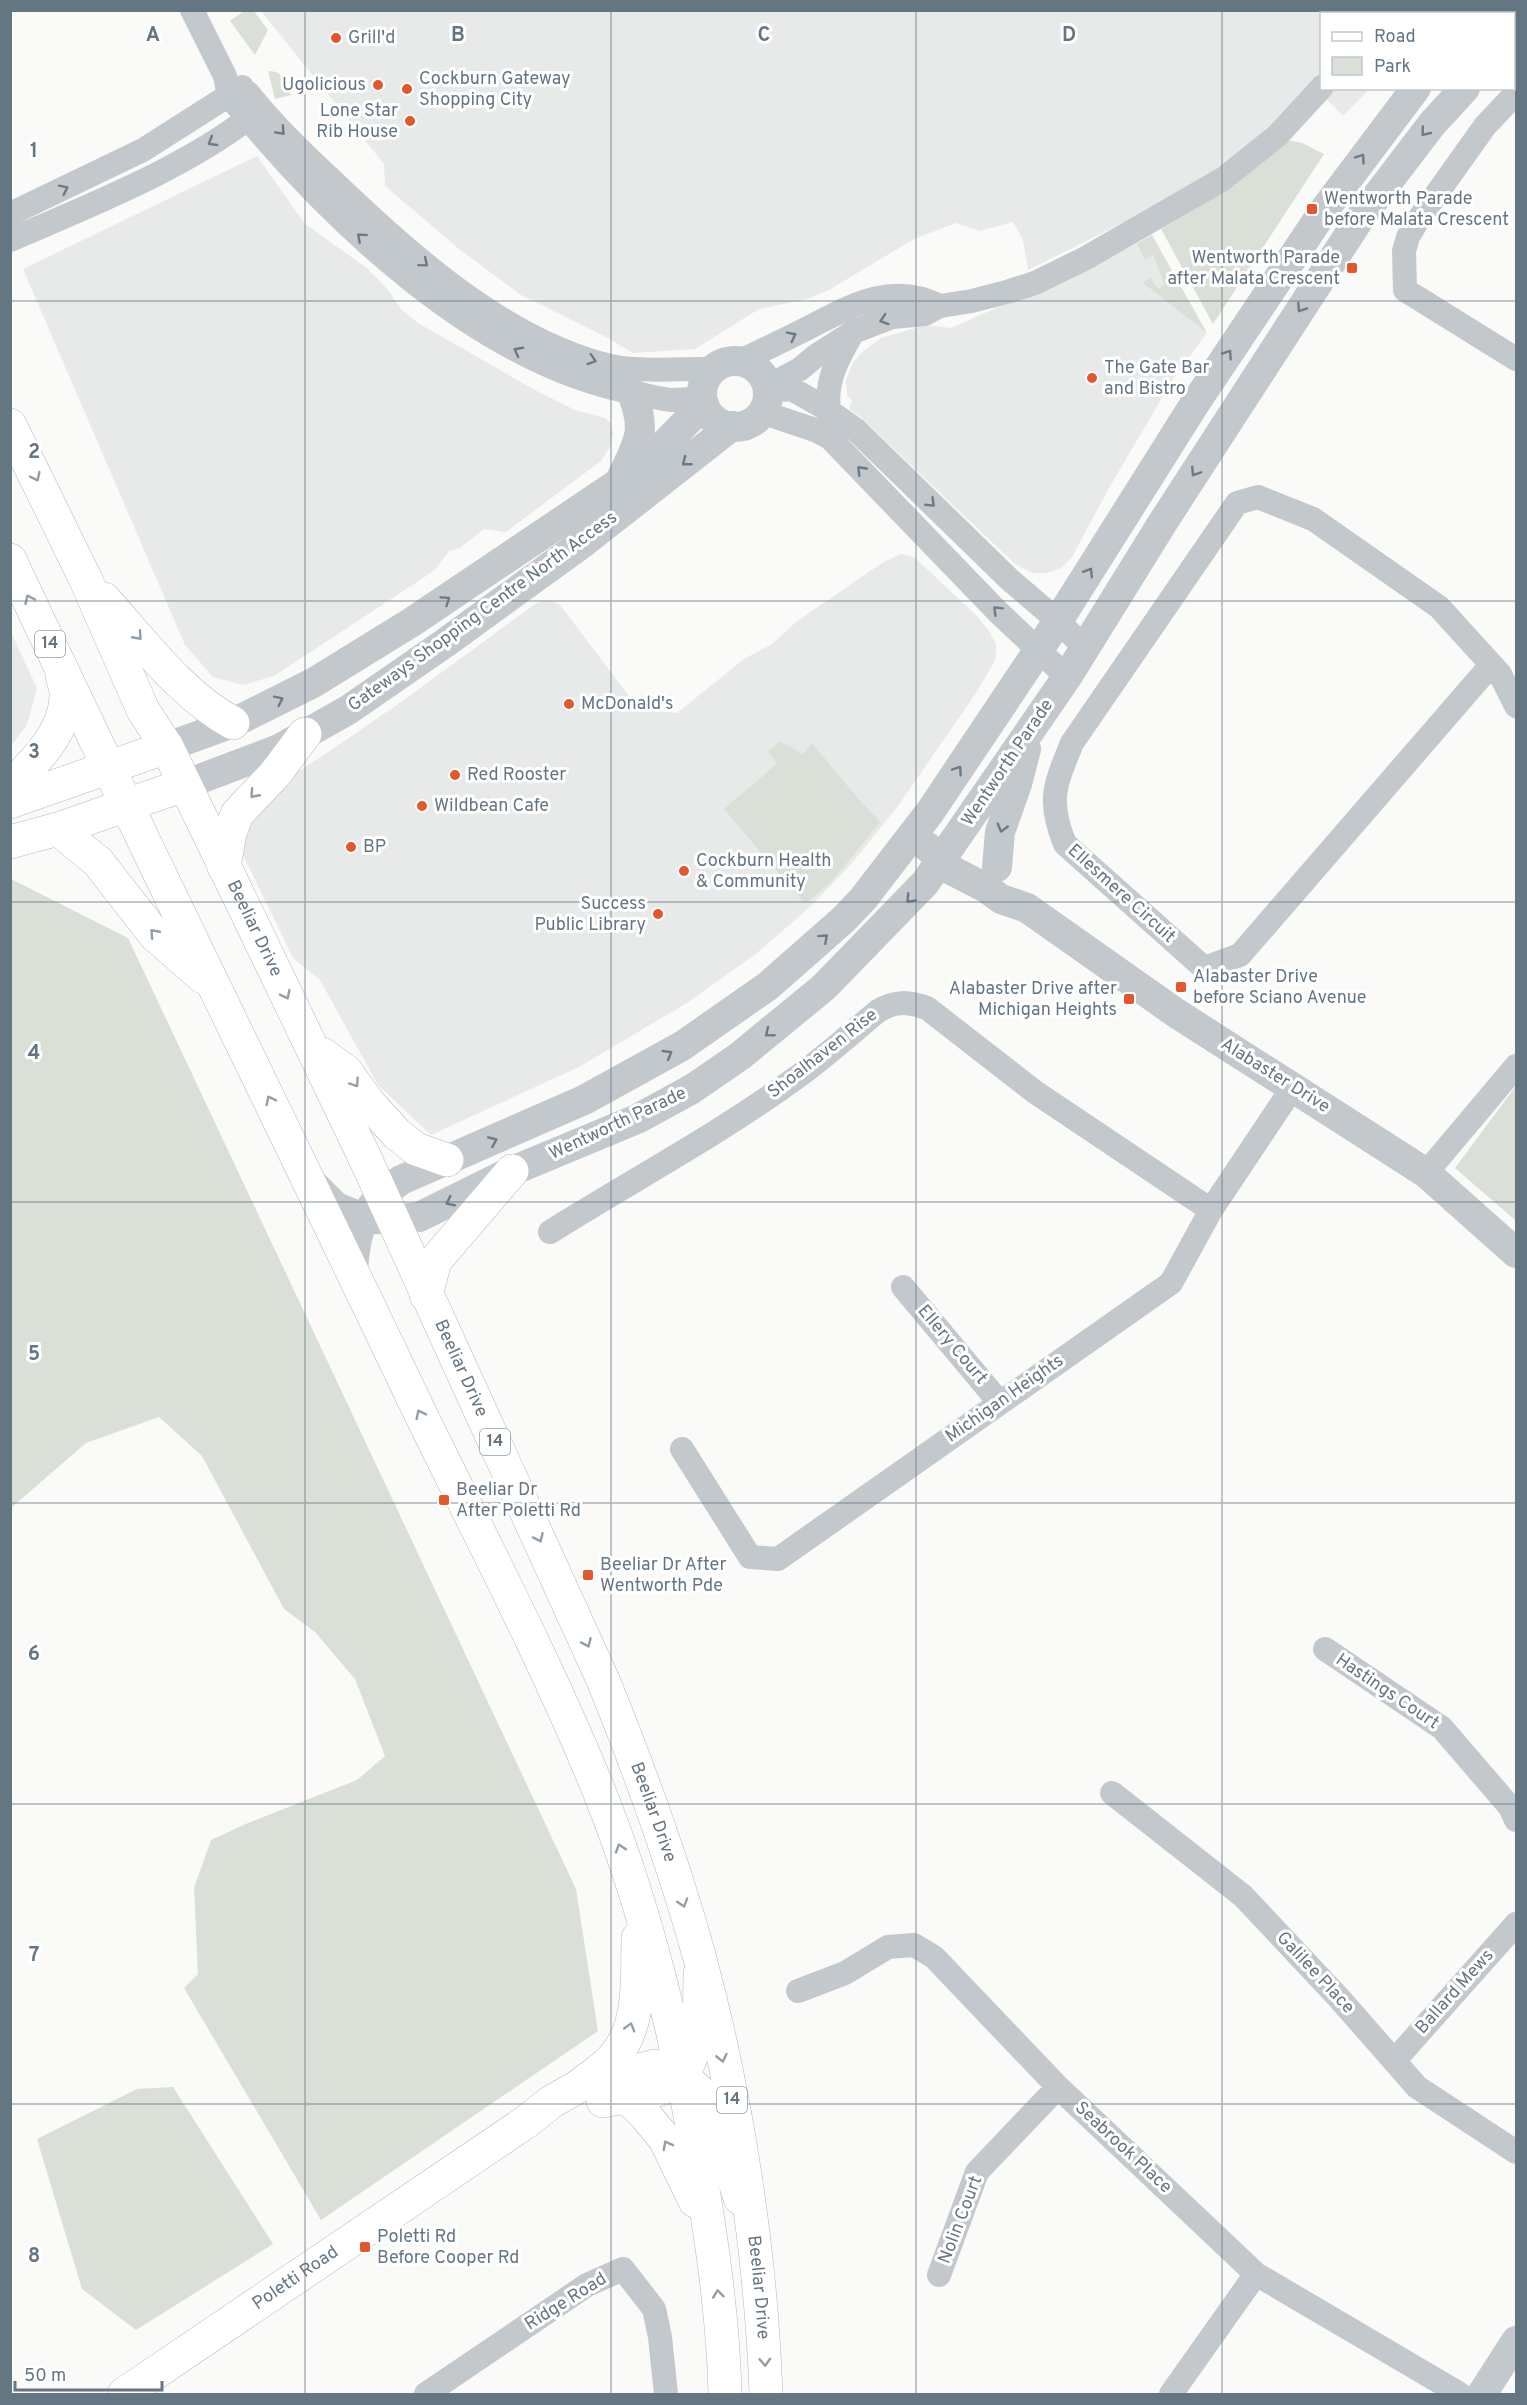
<svg xmlns="http://www.w3.org/2000/svg" width="1527" height="2405" font-family="Overpass,sans-serif">
<style>
.built{fill:#e8e9e9}
.green{fill:#dadfd7}
.lines{fill:none;stroke-linecap:round;stroke-linejoin:round}
.secondary-casing{stroke:#b3babf;stroke-width:34}
.primary-casing{stroke:#b5babe;stroke-width:34}
.trunk-casing{stroke:#b4b9bd;stroke-width:34}
.minor{stroke:#c3c8cc;stroke-width:24}
.tertiary{stroke:#c3c8cc;stroke-width:30}
.secondary{stroke:#fff;stroke-width:33}
.primary{stroke:#fff;stroke-width:33}
.trunk{stroke:#fff;stroke-width:33}
.oneway{stroke:#6a7a87}
.oneway2{stroke:#939fa8}
.grid{fill:none;stroke:#657683;stroke-width:1.5;stroke-opacity:0.55}
.poi-dot{fill:#e4572e;stroke:#fff;stroke-width:2}
.labels{text-anchor:middle;dominant-baseline:central;stroke-width:6;stroke-linejoin:round;paint-order:stroke}
.shield{fill:#fff;stroke:#939fa8;stroke-width:1.5}
.shield-label{font-size:16px;font-weight:bold;fill:#657683}
.poi-label{font-size:18px;fill:#657683;stroke:#fff;text-anchor:start}
.street-label{font-size:18px;fill:#657683;stroke:#fff}
.grid-label{font-size:20px;text-anchor:middle;font-weight:bold;fill:#657683;stroke:#fff;stroke-width:6;stroke-linejoin:round;paint-order:stroke}
</style>
<rect width="100%" height="100%" fill="#fafaf8"/>
<!-- built -->
<path class="built" d="M 261,11 L 1454,11 L 1450,14 L 1322,14 L 1322,88 L 1370,89 L 1343,116 L 1319,91 L 1278,135 L 1153,208 L 1028,270 L 1023,240 L 1013,222 L 980,231 L 956,223 L 914,239 L 829,290 L 807,299 L 759,309 L 695,349 L 633,353 L 606,337 L 521,295 L 459,249 L 385,186 L 384,164 Z
M 257,156 L 305,224 L 368,269 L 388,290 L 402,310 L 418,323 L 533,389 L 575,410 L 605,418 L 611,423 L 613,434 L 610,447 L 601,461 L 506,532 L 484,529 L 460,548 L 449,551 L 435,570 L 417,582 L 274,676 L 243,685 L 213,677 L 185,645 L 23,269 Z
M 1137,243 L 1153,255 L 1166,285 L 1158,289 L 1143,283 L 1207,333 L 1173,379 L 1109,488 L 1072,557 L 1061,568 L 1047,573 L 1032,573 L 1015,564 L 859,416 L 849,409 L 852,401 L 847,395 L 846,380 L 853,363 L 863,351 L 881,338 L 926,325 L 951,328 L 1104,260 Z
M 901,554 L 914,557 L 978,617 L 989,631 L 996,644 L 996,659 L 974,696 L 898,806 L 852,863 L 812,905 L 757,953 L 687,1003 L 579,1067 L 431,1135 L 378,1085 L 320,980 L 293,958 L 243,855 L 240,836 L 281,782 L 321,757 L 401,702 L 535,604 L 548,600 L 560,605 L 639,709 L 677,713 L 744,659 L 772,644 L 796,622 L 882,563 Z
M 10,630 L 37,688 L 27,725 L 11,746 Z"/>
<!-- green -->
<path class="green" d="M 244,11 L 254,11 L 268,30 L 255,55 L 230,21 Z
M 268,71 C 283,71 288,82 291,95 L 275,99 Z
M 1287,140 L 1302,143 L 1324,154 L 1213,324 L 1161,229 L 1235,185 Z
M 1152,235 L 1207,333 L 1143,283 L 1150,277 L 1158,289 L 1165,285 L 1153,255 L 1145,260 L 1137,243 Z
M 780,741 L 803,754 L 812,743 L 855,795 L 880,822 L 832,881 L 805,904 L 724,809 L 777,764 L 768,751 Z
M 11,879 L 128,938 L 576,1889 L 598,2031 L 321,2220 L 184,1988 L 198,1974 L 194,1888 L 211,1840 L 248,1823 L 357,1780 L 385,1756 L 355,1679 L 315,1632 L 284,1609 L 202,1456 L 159,1417 L 86,1443 L 11,1508 Z
M 1516,1086 L 1516,1221 L 1455,1168 Z
M 173,2087 L 273,2244 L 136,2330 L 82,2289 L 37,2139 L 137,2089 Z"/>
<g class="lines">
<defs>
<g id="secondary">
<path d="M 603,2101 C 622,2097 645,2096 663,2088 C 704,2069 699,2013 700,1974"/>
<path id="s1" d="M 124,2394 L 526,2122 L 551,2102 L 579,2086 L 655,2066 L 672,2067 L 699,2091 L 729,2164 L 740,2198"/>
</g>
<path id="primary" d="M 10,802 L 167,747
M 10,842 L 58,829 L 184,785"/>
<g id="trunk">
<path id="s2" d="M 10,425 L 85,578 L 143,710 L 167,747 L 365,1158 L 603,1680 C 640,1771 674,1864 700,1959 C 737,2097 761,2252 766,2394"/>
<path d="M 10,560 C 137,831 270,1099 399,1369 C 463,1504 534,1635 592,1774 C 642,1893 673,2020 696,2147 C 710,2229 723,2311 725,2394"/>
<path d="M 104,599 C 143,642 181,695 233,723"/>
<path d="M 10,787 C 34,762 67,732 66,694 C 66,688 63,681 62,675"/>
<path d="M 58,829 L 98,862 L 155,935 L 203,977"/>
<path d="M 224,867 L 230,833 L 237,814 L 275,774 L 305,734"/>
<path d="M 322,1054 L 346,1071 L 368,1102 L 397,1134 L 416,1149 L 447,1160"/>
<path d="M 426,1295 L 435,1261 L 512,1171"/>
<path d="M 579,2086 C 590,2077 603,2069 612,2059 C 642,2028 637,1978 638,1938"/>
<path d="M 626,2096 L 645,2115 L 665,2139 L 695,2201"/>
</g>
</defs>
<!-- secondary casing -->
<use href="#secondary" class="secondary-casing"/>
<!-- primary casing -->
<use href="#primary" class="primary-casing"/>
<!-- trunk casing -->
<use href="#trunk" class="trunk-casing"/>
<!-- minor -->
<path class="minor" d="M 192,10 L 225,76 L 229,96 C 326,216 477,364 635,393 C 646,395 659,399 671,400 C 681,400 692,399 702,398
M 248,93 C 275,127 306,156 337,185 C 410,255 500,335 599,363 C 636,374 675,368 713,369
M 1516,93 L 1485,126 L 1418,220 L 1408,237 L 1404,251 L 1405,290 L 1516,359
M 10,214 L 143,150 L 242,87
M 10,240 C 91,205 193,165 260,109
M 740,361 C 762,351 784,340 806,329 C 851,306 891,281 940,306
M 767,387 L 800,369 L 817,355 L 853,332 L 892,317 L 925,314 L 940,306 L 972,301 L 1010,291 L 1035,283 L 1086,258 L 1223,179 L 1278,135 L 1322,87
M 767,391 L 792,389 L 825,408 L 856,430 L 1009,579 L 1058,621 L 1085,648
M 829,410 C 825,381 838,358 852,334
M 761,412 L 815,430 L 830,438 L 998,612 L 1067,677
M 1491,665 L 1240,955 L 1204,968 L 1065,844 C 1047,800 1055,785 1072,743 L 1237,503 L 1258,497 L 1313,519 L 1439,607 L 1500,674 L 1516,706
M 1426,1173 L 1516,1066
M 550,1232 C 631,1181 716,1136 793,1080 C 823,1059 850,1034 878,1011 C 896,1000 908,1002 927,1008 L 1035,1092 L 1211,1210
M 903,1287 L 1000,1403
M 682,1449 L 750,1557 L 778,1559 L 1171,1283 L 1211,1210 L 1293,1087
M 1325,1649 L 1442,1728 L 1510,1807 L 1516,1820
M 1112,1793 L 1243,1896 L 1338,1997 L 1417,2087 L 1516,2152
M 798,1991 L 845,1973 L 888,1947 L 914,1945 L 934,1957 L 1058,2087 L 1256,2274 L 1460,2394
M 1394,2061 L 1516,1924
M 939,2275 L 977,2172 L 1058,2087
M 426,2394 L 587,2285 L 623,2269 L 654,2309 L 660,2337 L 666,2394
M 1171,2394 L 1256,2274"/>
<!-- tertiary -->
<path class="tertiary" d="M 1490,14 L 1494,10
M 1514,41 L 1516,39
M702 394a33 33 0 1 1 66 0a33 33 0 1 1-66 0Z
M 622,477 C 639,441 647,431 632,393
M 167,747 L 233,723 L 313,683 L 412,622 L 620,482 L 657,452 L 704,404
M 184,785 L 279,749 L 348,710 L 445,643 L 584,542 L 732,426
M 926,846 L 942,858 L 951,870 L 986,888 L 1001,899 L 1027,908 L 1176,1013 L 1426,1173 L 1516,1253
M 997,867 L 1000,832 L 1017,784 L 1026,749
M 312,1183 L 336,1207 L 363,1218 L 394,1220 L 419,1217 L 512,1171 L 637,1119 L 692,1089 L 740,1056 L 824,987 L 925,883 L 1067,677 L 1163,522 L 1358,221 L 1432,124 L 1465,88
M 353,1272 C 355,1229 364,1205 401,1180 L 584,1100 L 682,1046 L 768,986 L 844,919 L 863,899 L 930,812 L 1058,621 L 1194,405 L 1325,209 L 1416,88
M 1482,2394 L 1516,2341"/>
<!-- secondary -->
<use href="#secondary" class="secondary"/>
<!-- primary -->
<use href="#primary" class="primary"/>
<!-- trunk -->
<use href="#trunk" class="trunk"/>
</g>
<!-- one-way arrows -->
<defs><path id="oneway-chevron" d="M-2-3.5L2.5 0L-2 3.5" fill="none" stroke-width="1.6" stroke-linecap="round" stroke-linejoin="round" transform="scale(1.5)"/></defs>
<g class="oneway">
<use href="#oneway-chevron" transform="translate(281 131) rotate(47)"/>
<use href="#oneway-chevron" transform="translate(1425 132) rotate(129)"/>
<use href="#oneway-chevron" transform="translate(212 142) rotate(149)"/>
<use href="#oneway-chevron" transform="translate(1361 158) rotate(-54)"/>
<use href="#oneway-chevron" transform="translate(64 189) rotate(-26)"/>
<use href="#oneway-chevron" transform="translate(361 237) rotate(-138)"/>
<use href="#oneway-chevron" transform="translate(424 263) rotate(40)"/>
<use href="#oneway-chevron" transform="translate(1301 308) rotate(123)"/>
<use href="#oneway-chevron" transform="translate(884 320) rotate(162)"/>
<use href="#oneway-chevron" transform="translate(792 336) rotate(-27)"/>
<use href="#oneway-chevron" transform="translate(518 351) rotate(-152)"/>
<use href="#oneway-chevron" transform="translate(1228 354) rotate(-56)"/>
<use href="#oneway-chevron" transform="translate(592 360) rotate(18)"/>
<use href="#oneway-chevron" transform="translate(686 462) rotate(142)"/>
<use href="#oneway-chevron" transform="translate(861 470) rotate(-134)"/>
<use href="#oneway-chevron" transform="translate(1195 472) rotate(123)"/>
<use href="#oneway-chevron" transform="translate(931 503) rotate(44)"/>
<use href="#oneway-chevron" transform="translate(1089 572) rotate(-58)"/>
<use href="#oneway-chevron" transform="translate(446 600) rotate(-34)"/>
<use href="#oneway-chevron" transform="translate(997 610) rotate(-135)"/>
<use href="#oneway-chevron" transform="translate(279 700) rotate(-26)"/>
<use href="#oneway-chevron" transform="translate(958 770) rotate(-56)"/>
<use href="#oneway-chevron" transform="translate(1002 828) rotate(106)"/>
<use href="#oneway-chevron" transform="translate(910 899) rotate(134)"/>
<use href="#oneway-chevron" transform="translate(824 938) rotate(-42)"/>
<use href="#oneway-chevron" transform="translate(769 1033) rotate(141)"/>
<use href="#oneway-chevron" transform="translate(668 1054) rotate(-30)"/>
<use href="#oneway-chevron" transform="translate(493 1141) rotate(-23)"/>
<use href="#oneway-chevron" transform="translate(450 1202) rotate(154)"/>
</g>
<g class="oneway2">
<use href="#oneway-chevron" transform="translate(36 477) rotate(64)"/>
<use href="#oneway-chevron" transform="translate(29 599) rotate(-115)"/>
<use href="#oneway-chevron" transform="translate(138 636) rotate(48)"/>
<use href="#oneway-chevron" transform="translate(254 794) rotate(132)"/>
<use href="#oneway-chevron" transform="translate(154 933) rotate(-132)"/>
<use href="#oneway-chevron" transform="translate(286 995) rotate(64)"/>
<use href="#oneway-chevron" transform="translate(355 1083) rotate(56)"/>
<use href="#oneway-chevron" transform="translate(270 1100) rotate(-116)"/>
<use href="#oneway-chevron" transform="translate(420 1414) rotate(-116)"/>
<use href="#oneway-chevron" transform="translate(539 1538) rotate(66)"/>
<use href="#oneway-chevron" transform="translate(587 1643) rotate(66)"/>
<use href="#oneway-chevron" transform="translate(620 1848) rotate(-108)"/>
<use href="#oneway-chevron" transform="translate(683 1903) rotate(73)"/>
<use href="#oneway-chevron" transform="translate(630 2027) rotate(-74)"/>
<use href="#oneway-chevron" transform="translate(722 2058) rotate(77)"/>
<use href="#oneway-chevron" transform="translate(667 2145) rotate(-118)"/>
<use href="#oneway-chevron" transform="translate(718 2294) rotate(-96)"/>
<use href="#oneway-chevron" transform="translate(765 2362) rotate(87)"/>
</g>
<!-- grid -->
<path class="grid" d="M 305,10 L 305,2394M 611,10 L 611,2394M 916,10 L 916,2394M 1222,10 L 1222,2394M 10,301 L 1516,301M 10,601 L 1516,601M 10,902 L 1516,902M 10,1202 L 1516,1202M 10,1503 L 1516,1503M 10,1804 L 1516,1804M 10,2104 L 1516,2104"/>
<!-- markers -->
<g class="poi-dot">
<circle cx="336" cy="38" r="6"/>
<circle cx="378" cy="85" r="6"/>
<circle cx="407" cy="89" r="6"/>
<circle cx="410" cy="121" r="6"/>
<rect x="1306" y="203" width="12" height="12" rx="3"/>
<rect x="1346" y="262" width="12" height="12" rx="3"/>
<circle cx="1092" cy="378" r="6"/>
<circle cx="569" cy="704" r="6"/>
<circle cx="455" cy="775" r="6"/>
<circle cx="422" cy="806" r="6"/>
<circle cx="351" cy="847" r="6"/>
<circle cx="684" cy="871" r="6"/>
<circle cx="658" cy="914" r="6"/>
<rect x="1175" y="981" width="12" height="12" rx="3"/>
<rect x="1123" y="993" width="12" height="12" rx="3"/>
<rect x="438" y="1494" width="12" height="12" rx="3"/>
<rect x="582" y="1569" width="12" height="12" rx="3"/>
<rect x="359" y="2241" width="12" height="12" rx="3"/>
</g>
<g class="labels">
<!-- shield labels -->
<g class="shield">
<rect x="35" y="631" width="30" height="26" rx="4.5"/>
<rect x="480" y="1429" width="30" height="26" rx="4.5"/>
<rect x="717" y="2087" width="30" height="26" rx="4.5"/>
</g>
<g class="shield-label">
<text x="50" y="644">14</text>
<text x="495" y="1442">14</text>
<text x="732" y="2100">14</text>
</g>
<!-- poi labels -->
<g class="poi-label">
<text x="348" y="38">Grill'd</text>
<text x="419" y="79">Cockburn Gateway<tspan x="419" dy="21">Shopping City</tspan></text>
<text x="366" y="85" text-anchor="end">Ugolicious</text>
<text x="398" y="111" text-anchor="end">Lone Star<tspan x="398" dy="21">Rib House</tspan></text>
<text x="1324" y="199">Wentworth Parade<tspan x="1324" dy="21">before Malata Crescent</tspan></text>
<text x="1340" y="258" text-anchor="end">Wentworth Parade<tspan x="1340" dy="21">after Malata Crescent</tspan></text>
<text x="1104" y="368">The Gate Bar<tspan x="1104" dy="21">and Bistro</tspan></text>
<text x="581" y="704">McDonald's</text>
<text x="467" y="775">Red Rooster</text>
<text x="434" y="806">Wildbean Cafe</text>
<text x="363" y="847">BP</text>
<text x="696" y="861">Cockburn Health<tspan x="696" dy="21">&amp; Community</tspan></text>
<text x="646" y="904" text-anchor="end">Success<tspan x="646" dy="21">Public Library</tspan></text>
<text x="1193" y="977">Alabaster Drive<tspan x="1193" dy="21">before Sciano Avenue</tspan></text>
<text x="1117" y="989" text-anchor="end">Alabaster Drive after<tspan x="1117" dy="21">Michigan Heights</tspan></text>
<text x="456" y="1490">Beeliar Dr<tspan x="456" dy="21">After Poletti Rd</tspan></text>
<text x="600" y="1565">Beeliar Dr After<tspan x="600" dy="21">Wentworth Pde</tspan></text>
<text x="377" y="2237">Poletti Rd<tspan x="377" dy="21">Before Cooper Rd</tspan></text>
</g>
<!-- street labels -->
<g class="street-label">
<text transform="translate(483 612) rotate(-36)">Gateways Shopping Centre North Access</text>
<text transform="translate(1008 763) rotate(-56)">Wentworth Parade</text>
<text transform="translate(1121 894) rotate(42)">Ellesmere Circuit</text>
<text stroke="none"><textPath href="#s2" startOffset="560">Beeliar Drive</textPath></text>
<text transform="translate(823 1054) rotate(-38)">Shoalhaven Rise</text>
<text transform="translate(1275 1076) rotate(32)">Alabaster Drive</text>
<text transform="translate(618 1124) rotate(-25)">Wentworth Parade</text>
<text transform="translate(952 1345) rotate(50)">Ellery Court</text>
<text stroke="none"><textPath href="#s2" startOffset="1046">Beeliar Drive</textPath></text>
<text transform="translate(1005 1399) rotate(-35)">Michigan Heights</text>
<text transform="translate(1387 1692) rotate(34)">Hastings Court</text>
<text stroke="none"><textPath href="#s2" startOffset="1530">Beeliar Drive</textPath></text>
<text transform="translate(1315 1973) rotate(47)">Galilee Place</text>
<text transform="translate(1455 1992) rotate(-48)">Ballard Mews</text>
<text transform="translate(1123 2148) rotate(43)">Seabrook Place</text>
<text transform="translate(961 2220) rotate(-69)">Nolin Court</text>
<text stroke="none"><textPath href="#s1" startOffset="207">Poletti Road</textPath></text>
<text stroke="none"><textPath href="#s2" startOffset="2018">Beeliar Drive</textPath></text>
<text transform="translate(566 2302) rotate(-32)">Ridge Road</text>
</g>
</g>
<g class="grid-label">
<text x="153" y="41">A</text>
<text x="458" y="41">B</text>
<text x="764" y="41">C</text>
<text x="1069" y="41">D</text>
<text x="34" y="157">1</text>
<text x="34" y="458">2</text>
<text x="34" y="758">3</text>
<text x="34" y="1059">4</text>
<text x="34" y="1360">5</text>
<text x="34" y="1660">6</text>
<text x="34" y="1961">7</text>
<text x="34" y="2262">8</text>
</g>
<!-- border -->
<rect width="1527" height="2405" fill="none" stroke="#657683" stroke-width="24"/>
<!-- legend -->
<rect x="1320" y="12" width="195" height="78" fill="#ffffff" stroke="#c1c8cd" stroke-width="1.5"/>
<rect x="1332" y="32" width="30" height="9" fill="#ffffff" stroke="#c1c8cd" stroke-width="1.5"/>
<text x="1374" y="42" font-size="18" fill="#657683">Road</text>
<rect x="1332" y="57" width="30" height="18" fill="#dadfd7" stroke="#c1c8cd" stroke-width="1.5"/>
<text x="1374" y="72" font-size="18" fill="#657683">Park</text>
<!-- scale -->
<path d="M15 2381v9h147v-9" fill="none" stroke="#657683" stroke-width="3"/>
<text x="24" y="2381" font-size="18" fill="#657683" stroke="#ffffff" stroke-width="4.5" paint-order="stroke">50 m</text>
</svg>
